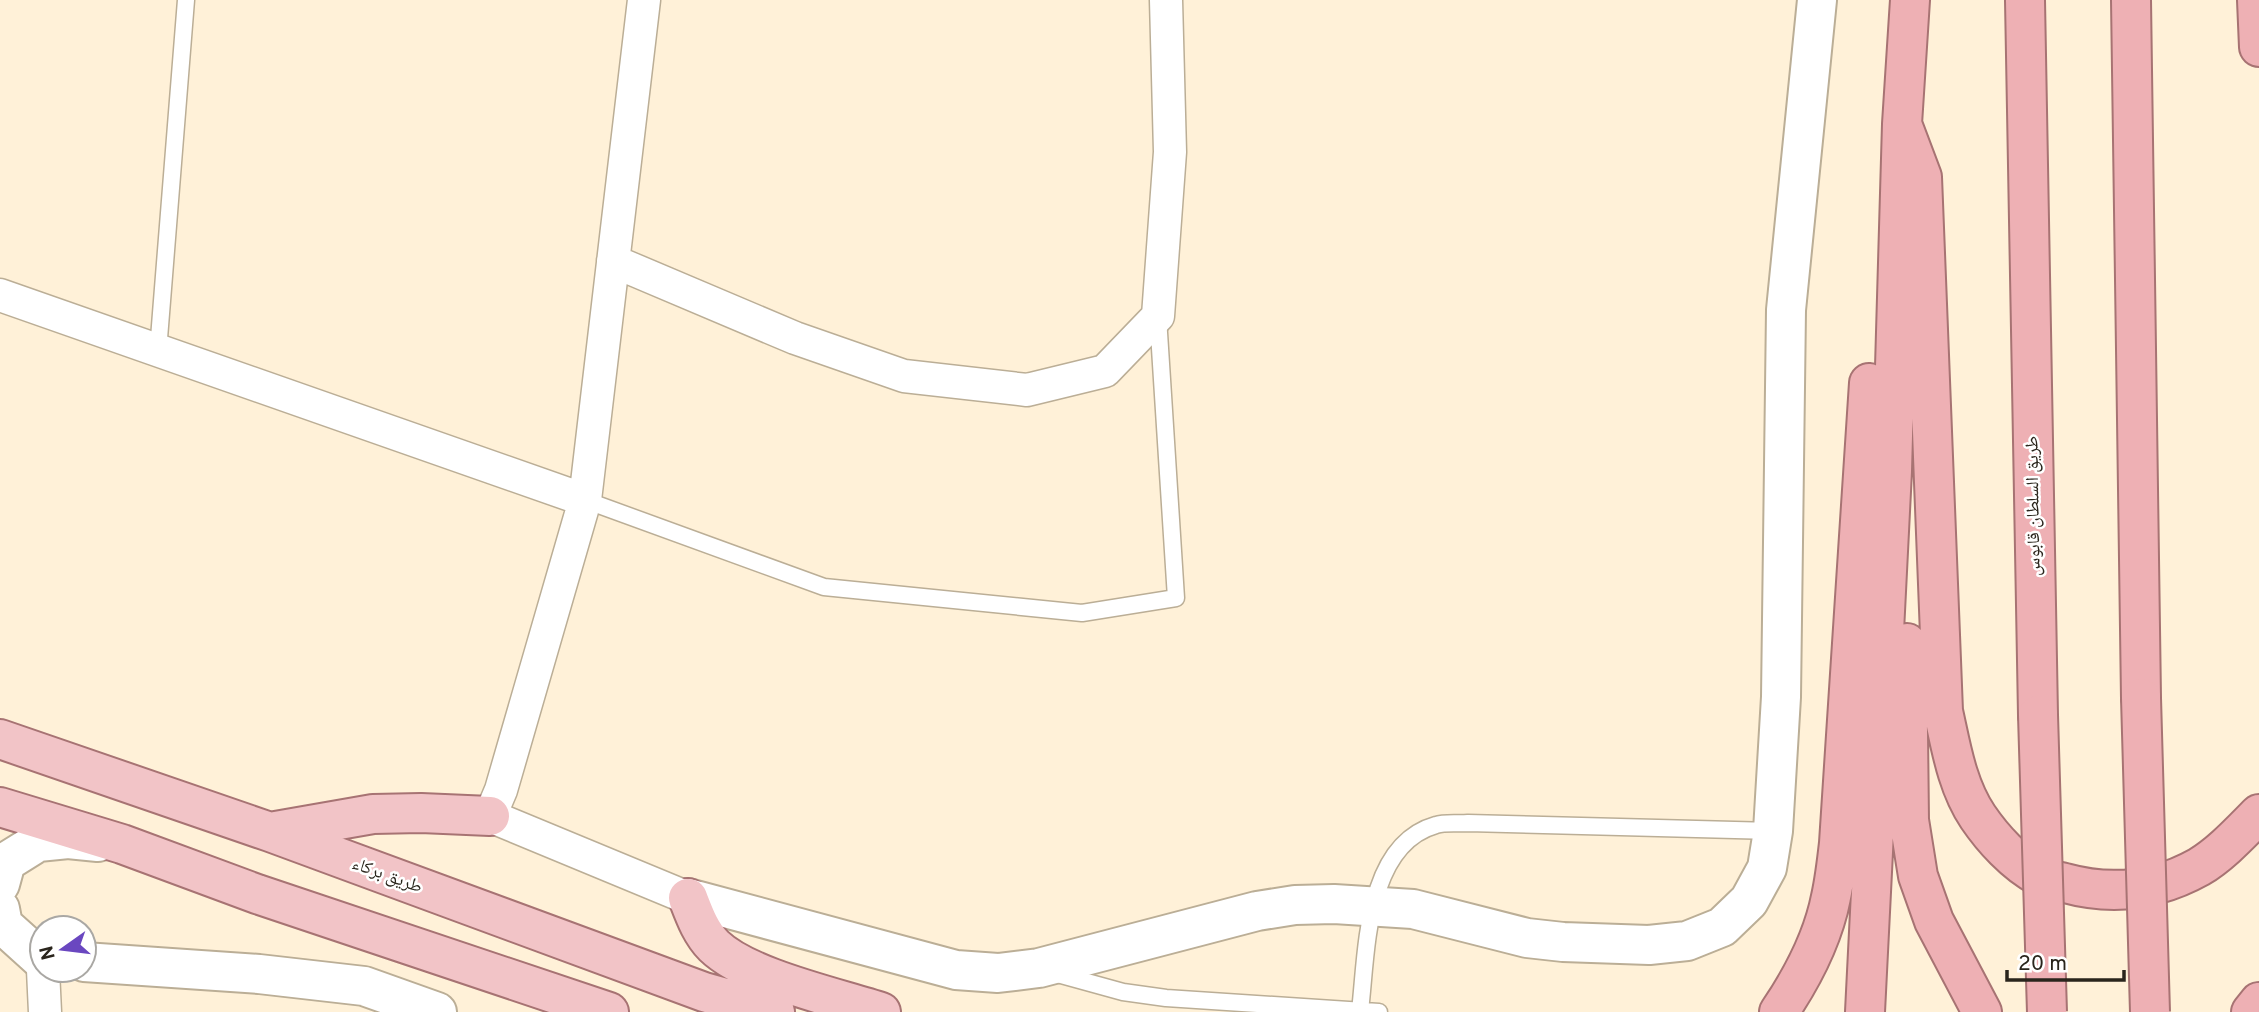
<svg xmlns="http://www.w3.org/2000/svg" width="2259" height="1012" font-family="Overpass,'Noto Naskh Arabic',sans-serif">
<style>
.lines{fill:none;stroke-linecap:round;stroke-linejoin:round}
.service-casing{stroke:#bbae96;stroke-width:19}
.minor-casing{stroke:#bbae96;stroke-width:35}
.tertiary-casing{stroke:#bbae96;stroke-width:42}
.primary-casing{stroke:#a77373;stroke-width:42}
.trunk-casing{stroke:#a77373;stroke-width:42}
.service{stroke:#fff;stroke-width:16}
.minor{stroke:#fff;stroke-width:32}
.tertiary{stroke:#fff;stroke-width:38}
.primary{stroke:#f2c4c7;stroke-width:38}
.trunk{stroke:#eeb0b4;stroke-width:38}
.trunk-bridge-casing{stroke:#a77373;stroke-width:42;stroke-linecap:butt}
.trunk-bridge{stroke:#eeb0b4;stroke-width:38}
.labels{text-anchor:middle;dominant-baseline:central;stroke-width:5;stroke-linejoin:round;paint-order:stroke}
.street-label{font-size:18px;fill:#2a251c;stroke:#fff}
</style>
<rect width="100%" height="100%" fill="#fff1d8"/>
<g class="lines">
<defs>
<path id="service" d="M 158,351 L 186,0
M 585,500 L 824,587 L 1082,613 L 1176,598 L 1158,317
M 1054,973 L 1123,992 L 1166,998 L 1379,1012
M 1360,1011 C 1367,952 1365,845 1436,825 C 1445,822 1458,824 1468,823 L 1773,831"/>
<path id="minor" d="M 644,0 L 585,500 L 501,790 L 490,816 L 688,898
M 613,261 L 795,338 L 904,376 L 1027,390 L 1105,371 L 1158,316 L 1170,152 L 1166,0
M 0,295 L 585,500
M 43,970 L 45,1012"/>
<path id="tertiary" d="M 0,884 L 6,862 L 38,842 L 68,839 L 98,842
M 688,898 L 956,970 L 998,973 L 1039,968 L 1257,911 L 1295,905 L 1334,904 L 1413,909 L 1527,938 L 1563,942 L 1649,945 L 1687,941 L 1722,927 L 1749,901 L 1767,868 L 1773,831 L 1781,697 L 1786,310 L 1817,0
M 0,909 L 3,925 L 42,960
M 84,962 L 259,974 L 364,986 L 437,1012"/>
<path id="primary" d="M 0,739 L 270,832 L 704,992 L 775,1012
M 0,807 L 122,844 L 257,894 L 609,1012
M 270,832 L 373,814 L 421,813 L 490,816
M 688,898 C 695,916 701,933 714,946 C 747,978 835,997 881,1012"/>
<path id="trunk" d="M 2025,0 L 2038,715
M 2131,0 L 2141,698
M 2257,0 L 2259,47
M 1902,124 L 1922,177 L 1943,711 C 1951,747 1957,786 1978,817 C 1993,839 2015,863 2039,876 C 2047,880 2057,881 2065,883 C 2112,896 2156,891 2199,867 C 2221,854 2241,832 2259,814
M 1907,643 L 1909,820 L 1918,876 L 1934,921 L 1982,1012
M 1779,1012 C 1802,978 1823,938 1831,897 C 1835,879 1837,861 1839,843 L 1869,383
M 1865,1012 L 1892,471 L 1902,124 L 1910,0
M 2251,1012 L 2259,1002"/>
</defs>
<!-- service casing -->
<use href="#service" class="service-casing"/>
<!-- minor casing -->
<use href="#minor" class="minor-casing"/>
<!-- tertiary casing -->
<use href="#tertiary" class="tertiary-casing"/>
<!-- primary casing -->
<use href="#primary" class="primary-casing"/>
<!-- trunk casing -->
<use href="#trunk" class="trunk-casing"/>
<!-- service -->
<use href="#service" class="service"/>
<!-- minor -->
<use href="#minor" class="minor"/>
<!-- tertiary -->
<use href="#tertiary" class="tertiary"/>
<!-- primary -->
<use href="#primary" class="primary"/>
<!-- trunk -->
<use href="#trunk" class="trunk"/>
<defs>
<path id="trunk-bridge" d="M 2141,698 L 2150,1012
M 2038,715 L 2047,1012"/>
</defs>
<!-- trunk-bridge casing -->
<use href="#trunk-bridge" class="trunk-bridge-casing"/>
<!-- trunk-bridge -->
<use href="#trunk-bridge" class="trunk-bridge"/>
</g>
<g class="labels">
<!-- street labels -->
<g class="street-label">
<text transform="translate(2034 506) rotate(-91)">طريق السلطان قابوس</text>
<text transform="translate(387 876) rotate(20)">طريق بركاء</text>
</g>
</g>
<!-- north arrow -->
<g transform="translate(63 949) rotate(256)"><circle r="33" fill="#ffffff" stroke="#aaa8a4" stroke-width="2"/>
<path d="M0-5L12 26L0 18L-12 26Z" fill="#6a47c0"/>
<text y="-10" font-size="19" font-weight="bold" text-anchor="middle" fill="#2a251c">N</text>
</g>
<!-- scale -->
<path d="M2007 970v10h117v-10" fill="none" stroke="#2a251c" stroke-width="3.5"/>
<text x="2018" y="970" font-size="21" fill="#2a251c" stroke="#ffffff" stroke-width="5" paint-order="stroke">20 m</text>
</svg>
